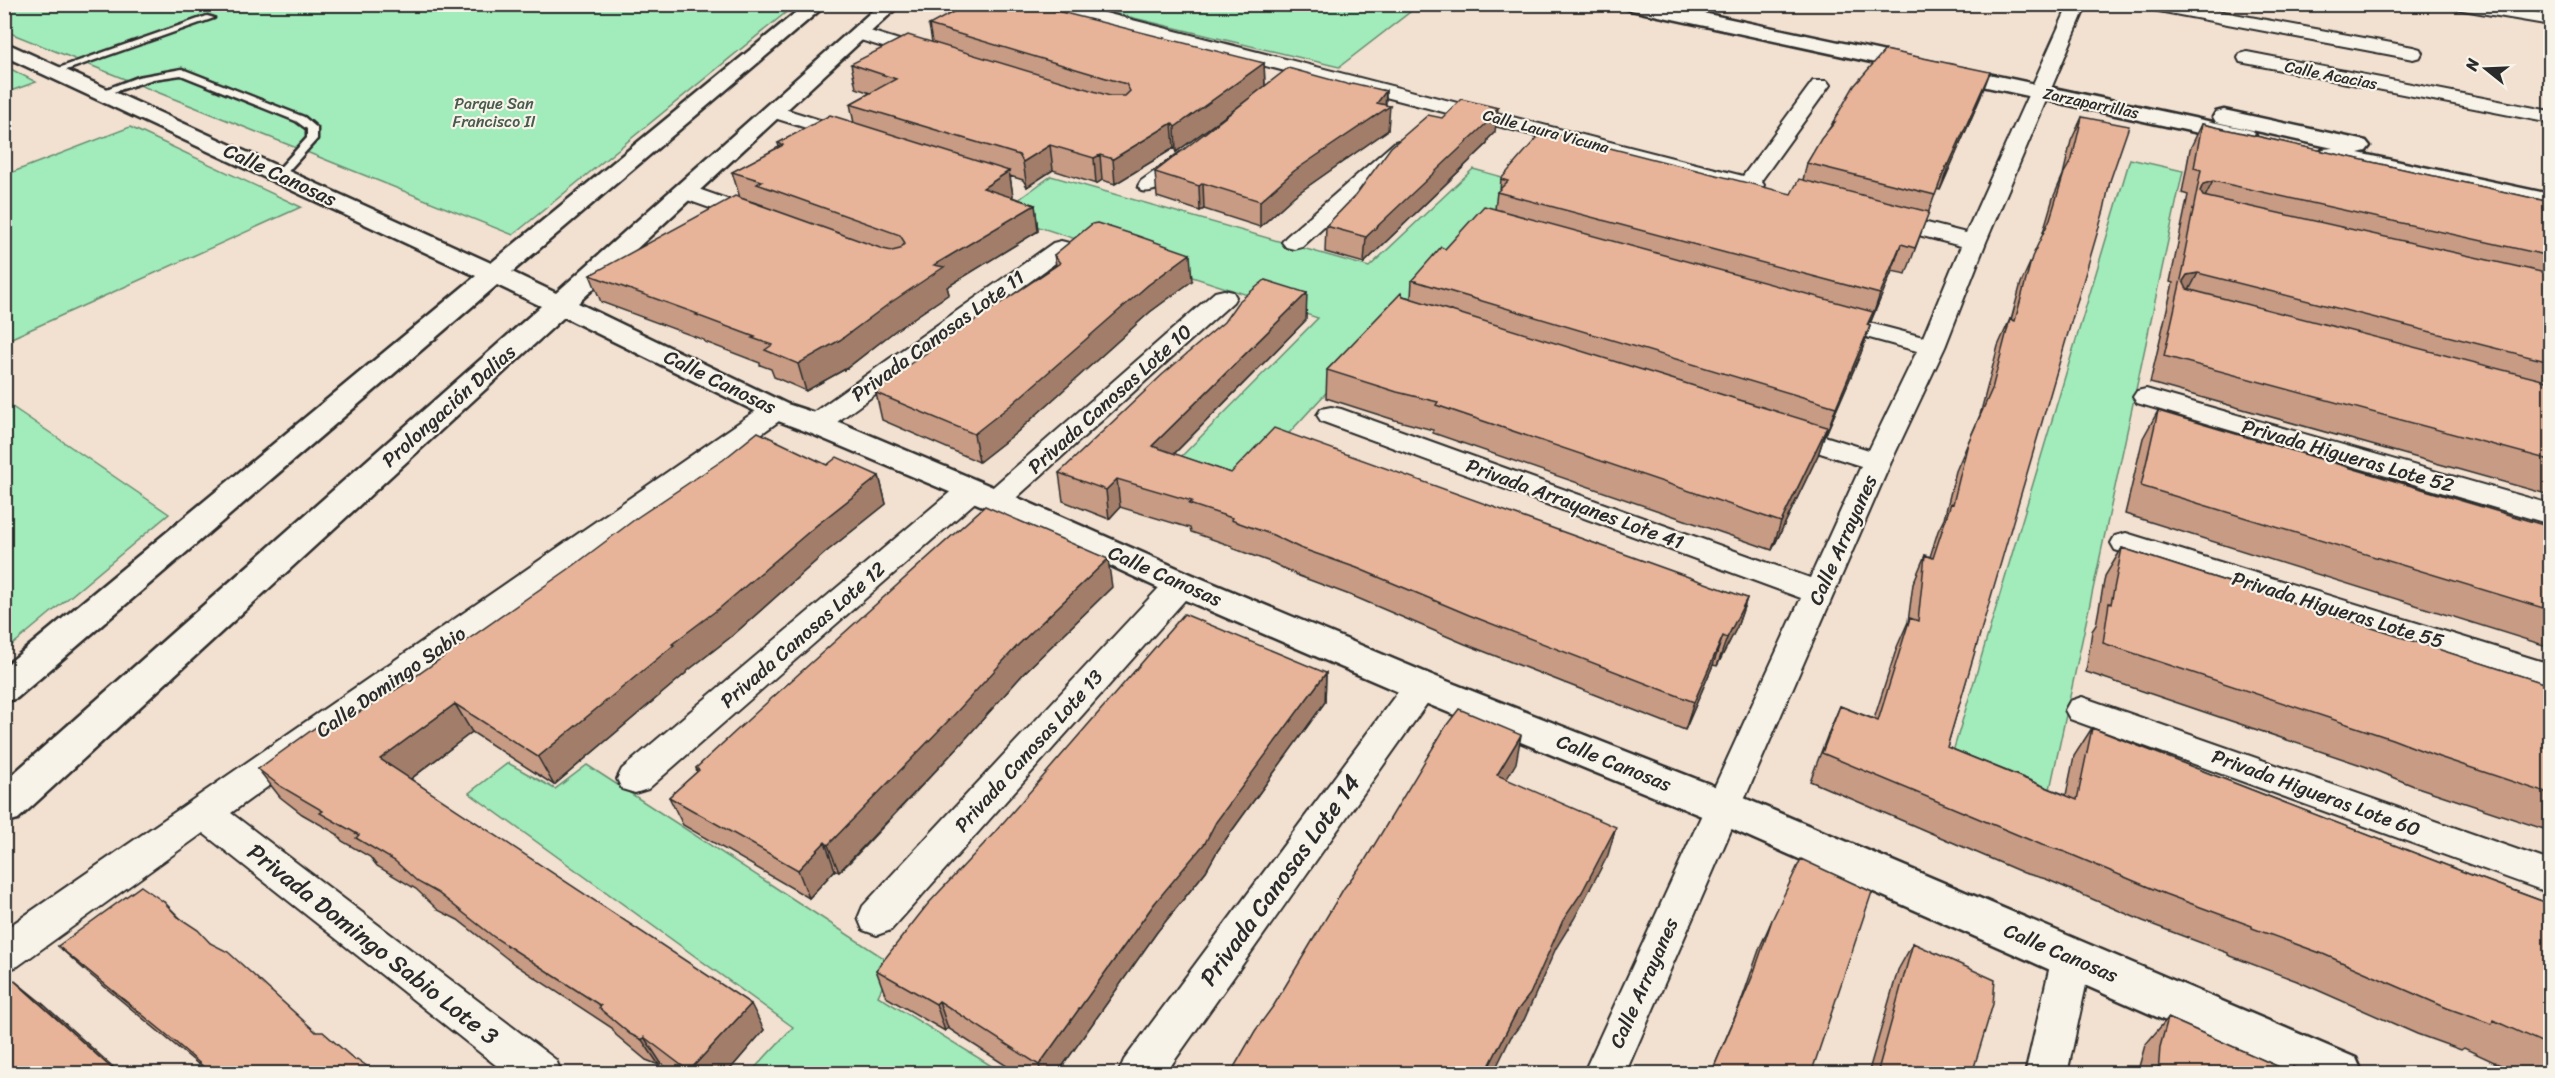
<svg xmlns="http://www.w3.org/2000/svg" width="2555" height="1078" font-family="Sriracha,sans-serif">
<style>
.green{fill:#a2ebba;stroke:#668b72;stroke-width:1.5}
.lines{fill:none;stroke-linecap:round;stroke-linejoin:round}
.lane-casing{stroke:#2b2b2b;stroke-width:5}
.street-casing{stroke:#2b2b2b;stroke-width:4}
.secondary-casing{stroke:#2b2b2b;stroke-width:5}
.lane{fill:#f7f3e8;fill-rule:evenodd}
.street{fill:#f7f3e8;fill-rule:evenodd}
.secondary{fill:#f7f3e8;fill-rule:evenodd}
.wall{fill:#c79b84;stroke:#2b2b2b;stroke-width:1.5}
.shaded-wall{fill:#a27e6b;stroke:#2b2b2b;stroke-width:1.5}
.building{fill:#e7b499;stroke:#2b2b2b;stroke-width:1.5}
.labels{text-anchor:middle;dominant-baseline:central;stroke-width:4.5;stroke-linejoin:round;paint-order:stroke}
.far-street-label{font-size:16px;fill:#2b2b2b;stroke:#f7f3e8}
.far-park-label{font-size:16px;fill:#495b4f;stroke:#f7f3e8}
.street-label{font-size:20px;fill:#2b2b2b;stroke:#f7f3e8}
.near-street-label{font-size:24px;fill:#2b2b2b;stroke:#f7f3e8}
</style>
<rect width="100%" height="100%" fill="#f2e0d0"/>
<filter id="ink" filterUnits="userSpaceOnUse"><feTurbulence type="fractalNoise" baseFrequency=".0167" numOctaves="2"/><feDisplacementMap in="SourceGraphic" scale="12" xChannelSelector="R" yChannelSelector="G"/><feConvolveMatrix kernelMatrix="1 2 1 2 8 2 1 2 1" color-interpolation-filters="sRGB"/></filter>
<g filter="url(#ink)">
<!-- green -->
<path class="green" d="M 4,5 L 795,5 L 513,235 L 5,31 Z
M 1099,5 L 1415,4 L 1419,5 L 1339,67 L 1092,8 Z
M 4,66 L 5,66 L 36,82 L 5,93 Z
M 130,127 L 301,207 L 5,341 L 5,175 Z
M 2130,159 L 2183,171 L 2049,794 L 1952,755 Z
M 1473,169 L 1520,182 L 1233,494 L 1171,467 L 1318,318 L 999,214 L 1051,176 L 1369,267 Z
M 5,402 L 169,514 L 5,651 Z
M 508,763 L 555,789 L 587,765 L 893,964 L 878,996 L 1003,1073 L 750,1073 L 793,1027 L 469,793 Z"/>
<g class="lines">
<defs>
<path id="lane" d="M 207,16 L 214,18 L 58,73 L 50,71 Z
M 182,69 L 304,117 L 317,128 L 317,139 L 283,177 L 275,177 L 275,173 L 307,138 L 307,129 L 296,121 L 181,75 L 153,79 L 101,96 L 96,93 L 138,77 Z"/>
<path id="street" d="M 1039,4 L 1070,4 L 1743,176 L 1813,81 L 1827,81 L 1830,85 L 1761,181 L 1764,185 L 1761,190 L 1753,192 L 1041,8 Z
M 2069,4 L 2087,4 L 1986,242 L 1945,347 L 1891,462 L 1625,1074 L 1583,1074 L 1801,598 L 1321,421 L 1317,415 L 1321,409 L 1331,407 L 1341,409 L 1810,578 L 1861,466 L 1773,438 L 1769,432 L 1773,426 L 1783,423 L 1869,450 L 1917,351 L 1822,325 L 1819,320 L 1822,315 L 1831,313 L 1923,337 L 1961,246 L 1876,224 L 1873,219 L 1876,214 L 1884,212 L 1966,233 Z
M 2140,4 L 2180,4 L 2413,47 L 2420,49 L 2422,53 L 2420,57 L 2413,59 L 2148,9 Z
M 2449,4 L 2491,4 L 2550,15 L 2550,25 L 2457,9 Z
M 860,28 L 938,52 L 940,56 L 938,60 L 931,62 L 854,38 L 851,34 L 854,30 Z
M 2247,52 L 2550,111 L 2550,123 L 2240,62 L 2238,58 L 2240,54 Z
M 775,106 L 858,132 L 861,136 L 858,140 L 851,142 L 768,116 L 765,112 L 768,108 Z
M 1402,140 L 1409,142 L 1412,146 L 1409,150 L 1302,247 L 1294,249 L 1286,247 L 1282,242 L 1286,237 L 1395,142 Z
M 1187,151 L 1194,153 L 1198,157 L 1194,161 C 1180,173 1161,195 1141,191 L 1138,186 L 1141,181 L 1180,153 Z
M 687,185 L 766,213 L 769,218 L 766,223 L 758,225 L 679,197 L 676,192 L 679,187 Z
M 1061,241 L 1069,243 L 1073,248 L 1069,253 L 826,430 L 816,433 L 806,430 L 802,424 L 806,418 L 1053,243 Z
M 1224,290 L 1233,292 L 1236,297 L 1233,302 L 1006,507 L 996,510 L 986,507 L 981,500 L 986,493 L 1215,292 Z
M 2146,389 L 2550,504 L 2550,524 L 2137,403 L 2133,397 L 2137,391 Z
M 776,402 L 786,404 L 790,410 L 786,416 L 231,813 L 556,1060 L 562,1074 L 507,1074 L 203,833 L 18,966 L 4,971 L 4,930 L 766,404 Z
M 971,481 L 981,483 L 985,490 L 981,497 L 648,789 L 635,793 L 622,789 L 617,779 L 622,769 L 961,483 Z
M 2126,533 L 2550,664 L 2550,688 L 2115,550 L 2111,543 L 2115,536 Z
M 1181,573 L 1192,576 L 1197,584 L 1192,592 L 891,930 L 877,935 L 863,930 L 858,918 L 863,906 L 1170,576 Z
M 1421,673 L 1433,677 L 1438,686 L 1433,695 L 1165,1074 L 1118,1074 L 1124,1060 L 1409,677 Z
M 2082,697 L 2550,861 L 2550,893 L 2070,719 L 2065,710 L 2070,701 Z
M 2072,939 L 2086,944 L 2092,957 L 2067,1074 L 2025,1074 L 2052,957 L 2058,944 Z"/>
<path id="secondary" d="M 806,4 L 827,4 L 512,272 L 556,293 L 880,4 L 901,4 L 578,303 L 787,404 L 827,417 L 1007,493 L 1193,575 L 1434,676 L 1737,795 L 2356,1058 L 2363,1074 L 2286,1074 L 1709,819 L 1408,696 L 1169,593 L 985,507 L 805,431 L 765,416 L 564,317 L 18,819 L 4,823 L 4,782 L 541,306 L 497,285 L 17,698 L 4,702 L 4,667 L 476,276 L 4,56 L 4,42 L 491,263 Z
M 1622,4 L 1661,4 L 2245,129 L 2253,131 L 2256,136 L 2253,141 L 2245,143 L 1631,10 L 1624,8 Z
M 2224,110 L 2366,141 L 2370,146 L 2366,151 L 2358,153 L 2550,194 L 2550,208 L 2323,159 L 2319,154 L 2323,149 L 2333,148 L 2216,122 L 2213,117 L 2216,112 Z"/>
</defs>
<!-- lane casing -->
<use href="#lane" class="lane-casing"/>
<!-- street casing -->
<use href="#street" class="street-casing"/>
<!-- secondary casing -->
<use href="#secondary" class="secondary-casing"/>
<!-- lane -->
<use href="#lane" class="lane"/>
<!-- street -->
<use href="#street" class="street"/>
<!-- secondary -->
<use href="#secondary" class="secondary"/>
</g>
<!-- wall -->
<path class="wall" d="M 929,25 L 1264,63 L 1265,87 L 1176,152 L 1174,148 L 1115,184 L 1102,180 L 1096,184 L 1053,170 L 1027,187 L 1023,180 L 1010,176 L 1013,196 L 1012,197 L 1035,205 L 1038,231 L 947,287 L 949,294 L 896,330 L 847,368 L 806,391 L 774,377 L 771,369 L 760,365 L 760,363 L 705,342 L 704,340 L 601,302 L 590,275 L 763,206 L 763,205 L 740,198 L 732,172 L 779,147 L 778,143 L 854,123 L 850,104 L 870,93 L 856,88 L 851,64 L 932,42 Z
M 1350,85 L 1386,91 L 1386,105 L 1388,130 L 1294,196 L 1260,227 L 1204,209 L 1200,211 L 1157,197 L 1155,172 Z
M 1981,96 L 1940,190 L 1937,189 L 1906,274 L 1892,271 L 1871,321 L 1870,320 L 1868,326 L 1870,326 L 1861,353 L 1826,434 L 1825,434 L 1818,455 L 1772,550 L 1433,433 L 1433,430 L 1395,420 L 1326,398 L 1327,370 L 1403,296 L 1411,298 L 1412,280 L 1495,209 L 1497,192 L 1500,190 L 1501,179 L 1791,194 L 1803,180 L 1807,163 L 1831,126 L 1833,122 Z
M 2082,117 L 2110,181 L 1947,747 L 2066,795 L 2074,756 L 2092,728 L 2474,876 L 2550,904 L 2550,1074 L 2520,1074 L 2464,1048 L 2461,1050 L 2417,1034 L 2297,981 L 2228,955 L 2228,953 L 2143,921 L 2046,879 L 2024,873 L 1810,781 L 1828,734 L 1840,706 L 1874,719 L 1897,647 L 1908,622 L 1913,584 L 1925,555 L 1930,557 L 1938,531 L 1944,519 L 1956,471 L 1980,415 L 1998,346 L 2010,319 L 2011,320 L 2021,283 L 2041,239 L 2053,198 L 2063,175 L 2071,141 Z
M 2202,124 L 2550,202 L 2550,495 L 2150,383 L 2173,283 L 2170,282 L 2188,195 L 2182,193 L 2190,149 Z
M 1495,132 L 1488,139 L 1487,144 L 1364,263 L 1325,252 L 1326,226 L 1355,196 Z
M 1054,255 L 1192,281 L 1150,312 L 1016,433 L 979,462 L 882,420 L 876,393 L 1056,265 Z
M 1306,320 L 1174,454 L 1231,473 L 1747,598 L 1737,627 L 1717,666 L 1713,665 L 1685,730 L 1465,644 L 1355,597 L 1299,576 L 1273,563 L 1232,548 L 1232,546 L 1191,532 L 1190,528 L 1120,507 L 1109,519 L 1063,501 L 1059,473 Z
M 2158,411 L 2550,527 L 2550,647 L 2125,514 L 2143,438 Z
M 827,465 L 879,476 L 886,504 L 826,552 L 732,636 L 686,672 L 686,673 L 554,785 L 472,732 L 411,779 L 764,1030 L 726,1074 L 674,1074 L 661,1063 L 659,1065 L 646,1060 L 616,1035 L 612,1028 L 514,964 L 458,920 L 438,910 L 416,889 L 377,866 L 370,857 L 342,841 L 337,834 L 302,814 L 280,797 L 258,769 Z
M 2122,548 L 2550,685 L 2550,831 L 2414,786 L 2367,767 L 2086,672 L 2092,631 L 2096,625 L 2105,576 Z
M 1112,587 L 1024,673 L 959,746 L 850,862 L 839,872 L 835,870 L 809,898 L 683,825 L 669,797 L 697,772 L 696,768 Z
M 1326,673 L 1325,702 L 1218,850 L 1206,871 L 1157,932 L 1057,1074 L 1019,1074 L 948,1028 L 945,1031 L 886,997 L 876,970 Z
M 164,902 L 180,918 L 316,1032 L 355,1060 L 378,1074 L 210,1074 L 88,973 L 58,946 Z
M 1772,920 L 1811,1074 L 1711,1074 L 1741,1002 L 1760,947 Z
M 1913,943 L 1972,1074 L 1868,1074 L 1898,970 Z
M 2168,1018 L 2288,1071 L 2293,1067 L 2308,1074 L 2137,1074 L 2145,1045 Z"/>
<!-- shaded-wall -->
<path class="shaded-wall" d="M 1264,63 L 1265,87 L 1176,152 L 1175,127 Z
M 1990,72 L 1981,96 L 1940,190 L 1949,164 Z
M 1386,91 L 1385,108 L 1390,106 L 1388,130 L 1294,196 L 1260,227 L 1260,201 L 1294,171 L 1377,103 Z
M 1498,108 L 1495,132 L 1488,139 L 1487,144 L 1364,263 L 1366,237 Z
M 1172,123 L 1174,148 L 1115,184 L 1113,159 Z
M 1050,145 L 1053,170 L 1027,187 L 1023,162 Z
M 1100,155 L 1102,180 L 1096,184 L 1094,158 Z
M 1009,171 L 1013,196 L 987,213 L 983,188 Z
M 2213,181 L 2200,207 L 2193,209 L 2203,184 Z
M 1203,183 L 1204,209 L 1200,211 L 1199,186 Z
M 1035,205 L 1038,231 L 947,287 L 949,294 L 896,330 L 847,368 L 806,391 L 798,364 L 934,265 Z
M 1901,244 L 1892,271 L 1871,321 L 1880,294 Z
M 1190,254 L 1192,281 L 1150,312 L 1016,433 L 979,462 L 974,434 L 1148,285 Z
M 2198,273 L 2184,300 L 2183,281 L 2187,275 Z
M 1307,293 L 1306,320 L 1154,474 L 1152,446 Z
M 1870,326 L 1861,353 L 1826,434 L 1836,407 Z
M 1827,427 L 1818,455 L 1772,550 L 1781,522 Z
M 879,476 L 886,504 L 826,552 L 732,636 L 686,672 L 686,673 L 554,785 L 538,757 L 672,644 L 818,524 Z
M 1117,479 L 1120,507 L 1109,519 L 1106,490 Z
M 1108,559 L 1112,587 L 1024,673 L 959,746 L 839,872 L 828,845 L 1018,645 Z
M 1747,598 L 1737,627 L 1717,666 L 1727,638 Z
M 1723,636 L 1713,665 L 1685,730 L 1694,702 Z
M 1326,673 L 1325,702 L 1218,850 L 1206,871 L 1157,932 L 1057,1074 L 1041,1074 L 1039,1065 L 1154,904 Z
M 455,704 L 472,732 L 400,787 L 380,759 Z
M 1521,735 L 1516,763 L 1493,803 L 1497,775 Z
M 1616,827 L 1608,855 L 1574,919 L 1556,948 L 1524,1020 L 1511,1037 L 1493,1074 L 1485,1074 L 1563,920 Z
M 825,842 L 835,870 L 809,898 L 798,870 Z
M 10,977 L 42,1003 L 121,1074 L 118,1074 Z
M 939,1001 L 948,1028 L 945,1031 L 936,1004 Z
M 751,1004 L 764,1030 L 726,1074 L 690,1074 L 689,1071 Z
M 644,1037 L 661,1063 L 659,1065 L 642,1040 Z"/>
<!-- building -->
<path class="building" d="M 968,4 L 1029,4 L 1264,63 L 1175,127 L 1172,123 L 1113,159 L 1100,155 L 1094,158 L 1050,145 L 1023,162 L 1019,155 L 850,104 L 896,79 L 851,64 L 908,35 L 1110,96 L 1125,96 L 1130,91 L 1126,84 L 929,25 Z
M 1885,50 L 1990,72 L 1949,164 L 1947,164 L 1935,195 L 1807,163 L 1821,139 L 1835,122 L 1833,122 L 1854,86 Z
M 1288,68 L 1350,85 L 1352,83 L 1386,91 L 1377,103 L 1390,106 L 1294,171 L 1260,201 L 1203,183 L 1199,186 L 1155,172 Z
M 1461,99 L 1498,108 L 1486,119 L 1490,120 L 1366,237 L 1326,226 L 1355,196 L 1391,147 L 1428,115 L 1442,118 Z
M 830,115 L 1009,171 L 983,188 L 1035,205 L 934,265 L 944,267 L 890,303 L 840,340 L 798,364 L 765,350 L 772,345 L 752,338 L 755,337 L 696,315 L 698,314 L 590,275 L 735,196 L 883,249 L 892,251 L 900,249 L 905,243 L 900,235 L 757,184 L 762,181 L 732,172 L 783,145 L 778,143 Z
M 2082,117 L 2129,126 L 2110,181 L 2104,210 L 1947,747 L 2077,800 L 2092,728 L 2474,876 L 2550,904 L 2550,1046 L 2493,1020 L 2492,1024 L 2447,1008 L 2323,954 L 2252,928 L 2252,926 L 2165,894 L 2065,852 L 2042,845 L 1822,753 L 1840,706 L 1878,721 L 1910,618 L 1918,621 L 1925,555 L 1933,558 L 1951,503 L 1953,504 L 1968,443 L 1992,389 L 2010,319 L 2015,321 L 2032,257 L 2050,219 L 2064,173 L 2072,159 Z
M 2202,124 L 2550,202 L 2550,256 L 2213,181 L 2203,184 L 2200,191 L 2203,196 L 2550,274 L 2550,362 L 2198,273 L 2187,275 L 2183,281 L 2187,289 L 2550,382 L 2550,460 L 2164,356 L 2186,257 L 2184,256 L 2201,170 L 2194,168 Z
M 1543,131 L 1791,194 L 1799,179 L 1929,212 L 1915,248 L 1901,244 L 1880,294 L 1497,192 L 1508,181 L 1501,179 Z
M 1484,206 L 1873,312 L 1867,325 L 1870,326 L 1836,407 L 1412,280 L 1441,247 L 1445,249 Z
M 1097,223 L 1135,235 L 1190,254 L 1148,285 L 1011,405 L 974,434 L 876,393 L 910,364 L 1060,263 L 1054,255 L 1092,224 Z
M 1265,280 L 1307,293 L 1152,446 L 1231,473 L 1274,428 L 1747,598 L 1727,638 L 1723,636 L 1694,702 L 1469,615 L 1357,568 L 1300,548 L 1273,535 L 1231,520 L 1232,518 L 1189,504 L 1192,501 L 1117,479 L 1106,490 L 1059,473 L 1162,375 L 1224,322 L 1238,302 Z
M 1401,293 L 1403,296 L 1827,427 L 1781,522 L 1436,405 L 1438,402 L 1397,392 L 1327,370 Z
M 2158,411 L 2550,527 L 2550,610 L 2141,486 Z
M 758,432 L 827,465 L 837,457 L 879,476 L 818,524 L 721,607 L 672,644 L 674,645 L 538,757 L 455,704 L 380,759 L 751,1004 L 689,1071 L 644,1037 L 642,1040 L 630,1034 L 599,1008 L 601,1006 L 494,937 L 438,893 L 418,882 L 395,861 L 356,838 L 359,835 L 320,813 L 323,811 L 280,786 L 258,769 L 323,722 L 333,728 L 403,685 L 573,566 L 638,517 L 723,460 Z
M 985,506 L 1108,559 L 1018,645 L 952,717 L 828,845 L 825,842 L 798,870 L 669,797 L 699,770 L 696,768 L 762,707 Z
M 2122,548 L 2550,685 L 2550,794 L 2439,757 L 2392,739 L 2103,643 L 2109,603 L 2111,604 Z
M 1184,614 L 1326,673 L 1216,822 L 1205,843 L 1154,904 L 1039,1065 L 939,1001 L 936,1004 L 876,970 L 927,905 L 995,832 Z
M 1459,709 L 1521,735 L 1497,775 L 1616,827 L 1582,892 L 1563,920 L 1530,994 L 1517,1011 L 1485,1074 L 1230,1074 L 1255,1031 L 1274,1005 L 1344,888 L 1364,862 L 1446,726 Z
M 1801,859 L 1872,892 L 1811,1074 L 1711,1074 L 1753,975 L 1772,920 Z
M 141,886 L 164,902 L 178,917 L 198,930 L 210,943 L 228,952 L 316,1032 L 323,1032 L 355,1060 L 357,1059 L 378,1074 L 212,1074 L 166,1034 L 58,946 Z
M 1913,943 L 1995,980 L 1993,1004 L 1972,1074 L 1877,1074 Z
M 10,977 L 118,1074 L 4,1074 L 4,981 Z
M 2168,1018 L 2293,1073 L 2293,1067 L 2308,1074 L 2158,1074 L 2160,1047 Z"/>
</g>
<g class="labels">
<!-- far-street labels -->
<g class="far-street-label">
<text transform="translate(2331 75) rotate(11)">Calle Acacias</text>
<text transform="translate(2091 103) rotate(12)">Zarzaparrillas</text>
<text transform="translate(1546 131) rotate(15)">Calle Laura Vicuna</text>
</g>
<!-- far-park labels -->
<g class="far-park-label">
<text x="494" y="103">Parque San<tspan x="494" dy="18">Francisco II</tspan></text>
</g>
<!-- street labels -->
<g class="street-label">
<text transform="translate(280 175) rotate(25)">Calle Canosas</text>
<text transform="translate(938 336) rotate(-36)">Privada Canosas Lote 11</text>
<text transform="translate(720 382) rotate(26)">Calle Canosas</text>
<text transform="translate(1110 399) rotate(-42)">Privada Canosas Lote 10</text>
<text transform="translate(449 406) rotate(-42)">Prolongación Dalias</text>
<text transform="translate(2348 456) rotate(16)">Privada Higueras Lote 52</text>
<text transform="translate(1575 504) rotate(20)">Privada Arrayanes Lote 41</text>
<text transform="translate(1843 540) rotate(-66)">Calle Arrayanes</text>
<text transform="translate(1165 576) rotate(24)">Calle Canosas</text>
<text transform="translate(2338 610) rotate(17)">Privada Higueras Lote 55</text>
<text transform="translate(803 635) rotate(-41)">Privada Canosas Lote 12</text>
<text transform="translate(391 682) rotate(-35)">Calle Domingo Sabio</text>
<text transform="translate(1029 751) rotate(-48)">Privada Canosas Lote 13</text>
<text transform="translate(1614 763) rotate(22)">Calle Canosas</text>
<text transform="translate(2316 793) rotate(20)">Privada Higueras Lote 60</text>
<text transform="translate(2061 953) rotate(23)">Calle Canosas</text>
<text transform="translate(1644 983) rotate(-66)">Calle Arrayanes</text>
</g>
<!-- near-street labels -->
<g class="near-street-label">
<text transform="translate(1280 880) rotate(-54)">Privada Canosas Lote 14</text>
<text transform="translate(373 944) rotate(38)">Privada Domingo Sabio Lote 3</text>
</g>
</g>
<!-- margin -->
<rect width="2555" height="1078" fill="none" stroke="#f7f3e8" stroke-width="24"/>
<rect x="12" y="12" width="2531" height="1054" fill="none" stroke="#2b2b2b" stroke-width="2" filter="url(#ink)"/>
<!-- north arrow -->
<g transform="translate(2486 69) rotate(288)" stroke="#f7f3e8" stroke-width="4.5" paint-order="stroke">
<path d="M0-4.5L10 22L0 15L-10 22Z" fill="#2b2b2b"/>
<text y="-9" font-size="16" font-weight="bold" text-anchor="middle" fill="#2b2b2b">N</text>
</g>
</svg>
